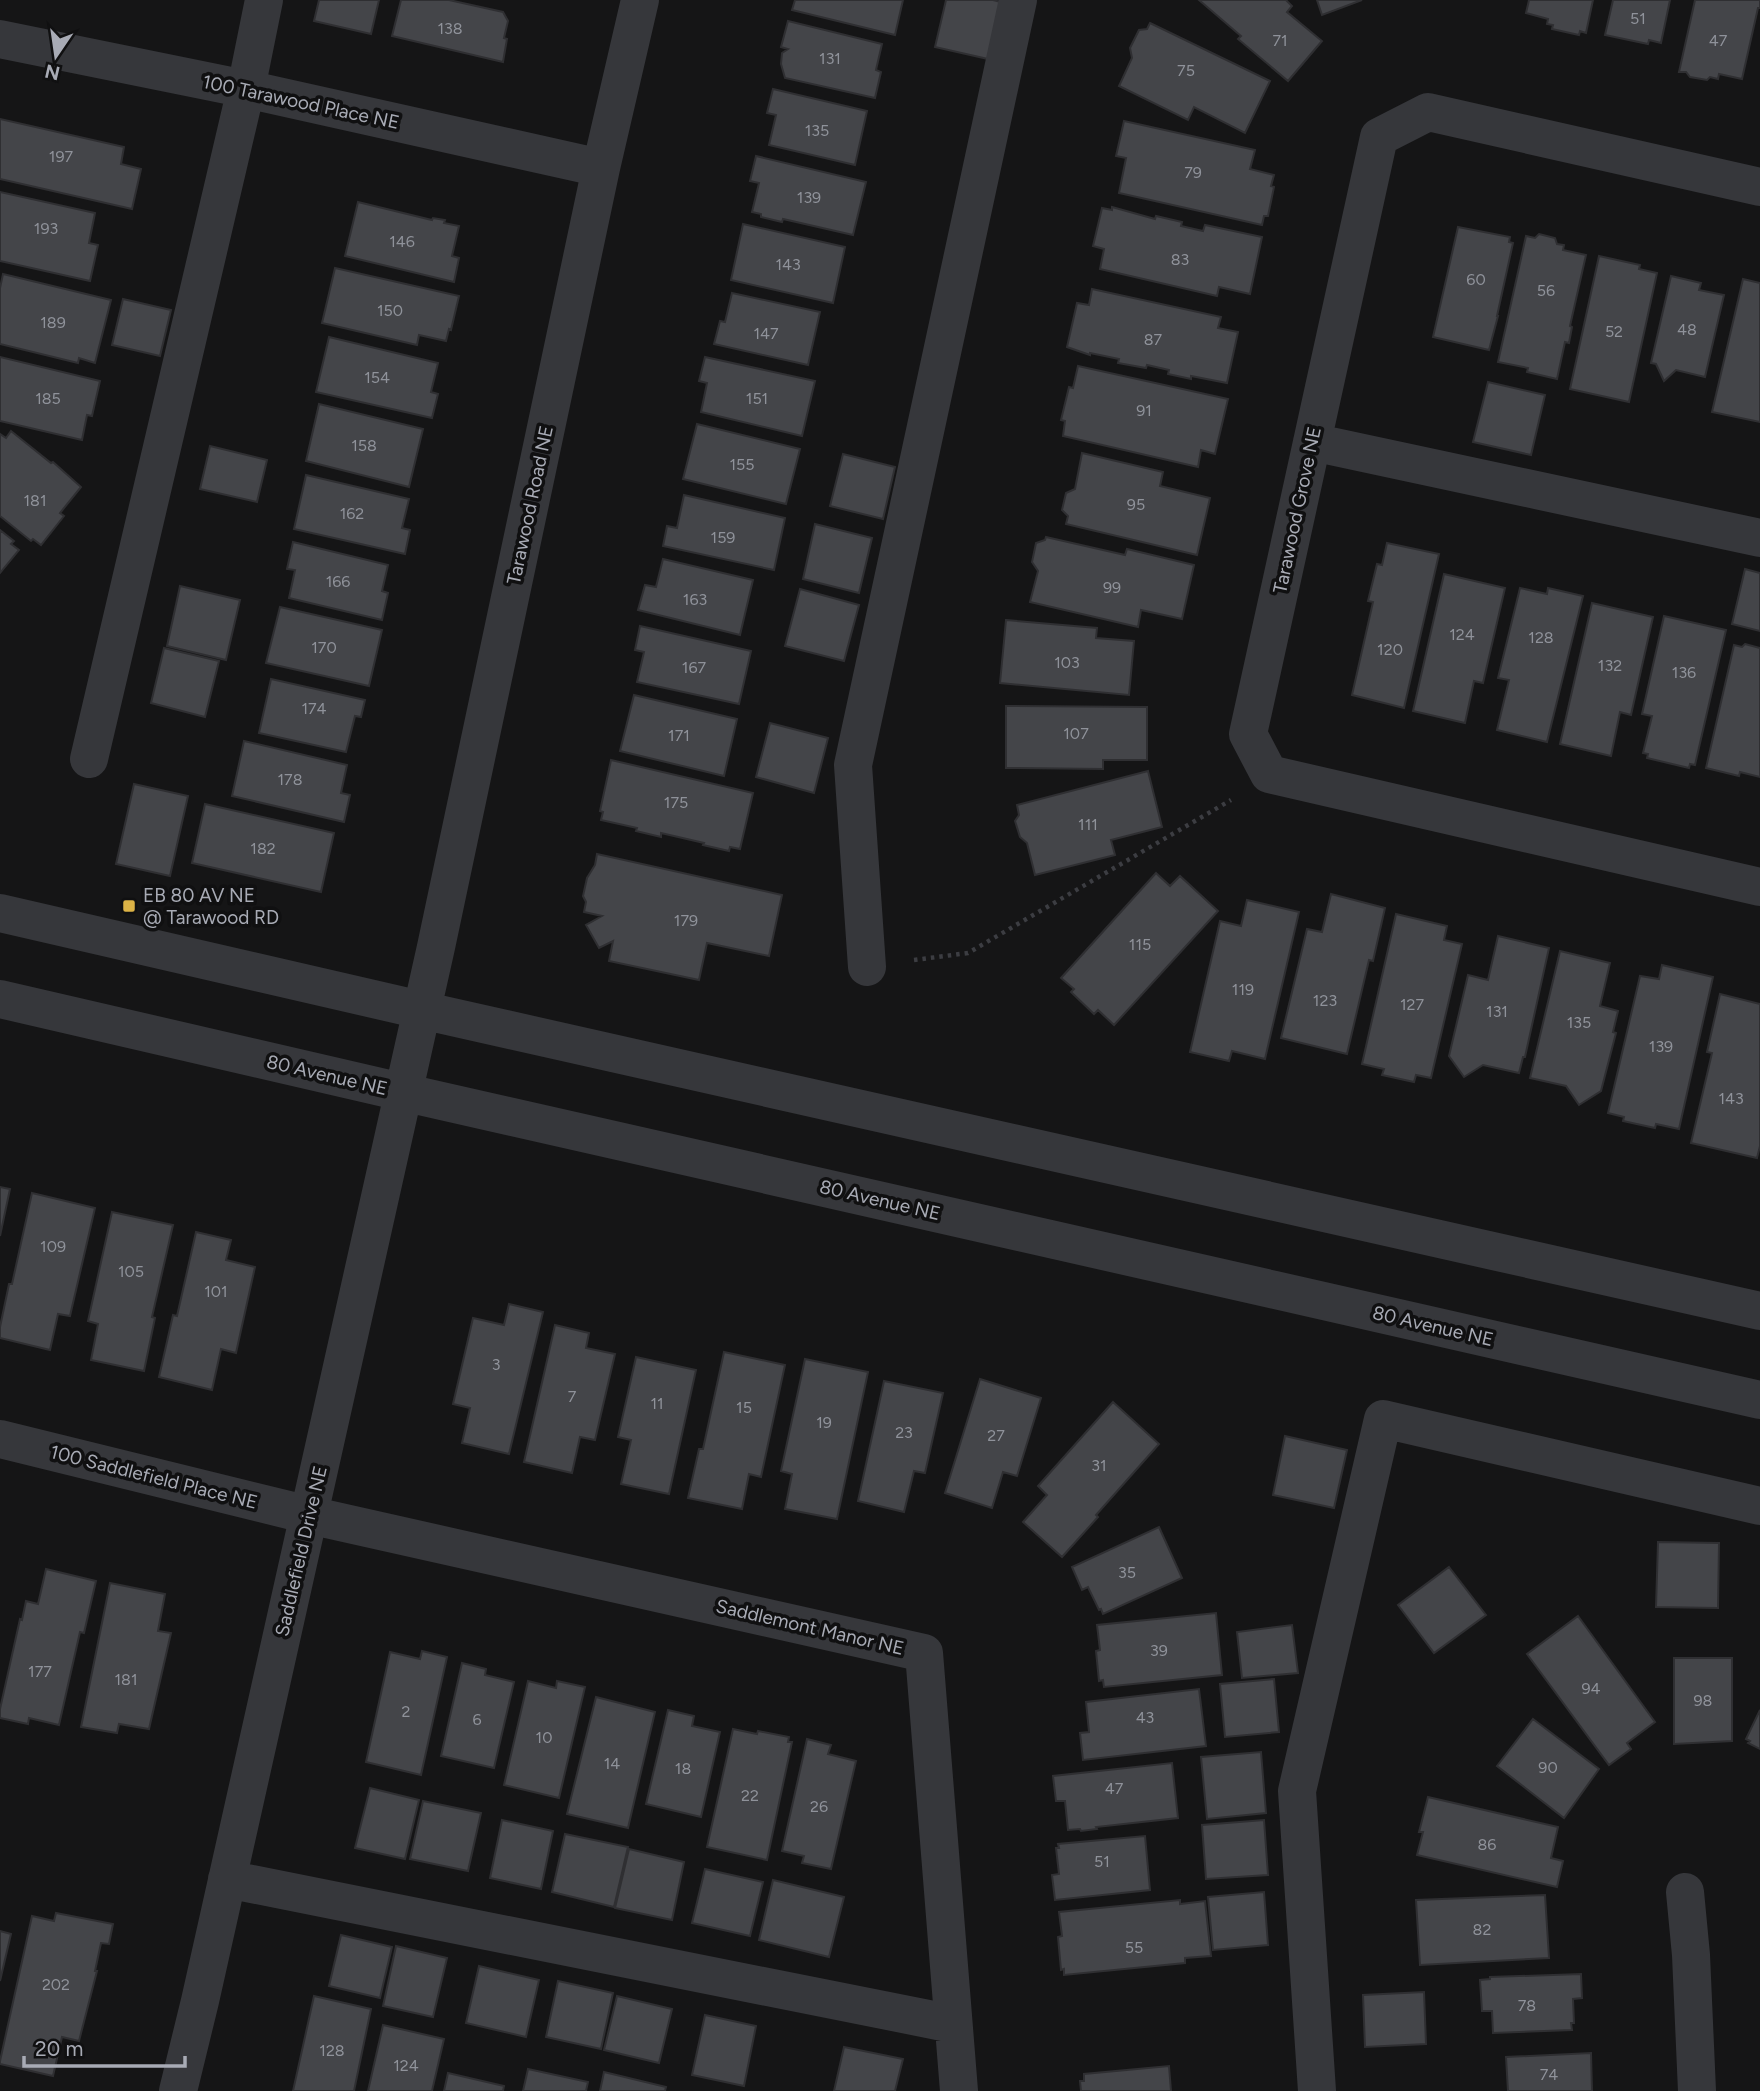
<svg xmlns="http://www.w3.org/2000/svg" width="1760" height="2091" font-family="Figtree,sans-serif">
<style>
.building{fill:#444549;stroke:#2f2f32;stroke-width:2}
.lines{fill:none;stroke-linecap:round;stroke-linejoin:round}
.path{stroke:#3c3d42;stroke-width:4.5;stroke-dasharray:3.5 5;stroke-linecap:butt}
.minor{stroke:#36373b;stroke-width:38}
.poi-dot{fill:#dcb346;stroke:#101011;stroke-width:2.5}
.labels{text-anchor:middle;dominant-baseline:central;stroke-width:7;stroke-linejoin:round;paint-order:stroke}
.number-label{font-size:16px;fill:#8f929a}
.street-label{font-size:19px;fill:#a8abb5;stroke:#101011}
.poi-label{font-size:19px;fill:#a8abb5;stroke:#101011;text-anchor:start}
</style>
<rect width="100%" height="100%" fill="#151516"/>
<!-- building -->
<path class="building" d="M 319,0 L 379,0 L 371,34 L 314,21 Z
M 401,0 L 449,0 L 503,12 L 508,21 L 504,38 L 507,39 L 503,62 L 392,36 Z
M 795,0 L 903,0 L 895,35 L 792,10 Z
M 946,0 L 993,0 L 1001,2 L 988,59 L 935,47 Z
M 1199,0 L 1286,0 L 1292,6 L 1287,12 L 1322,41 L 1288,81 L 1238,39 L 1241,36 Z
M 1317,0 L 1362,0 L 1322,15 Z
M 1529,0 L 1593,0 L 1586,33 L 1580,31 L 1579,35 L 1552,29 L 1553,25 L 1547,24 L 1548,19 L 1526,13 Z
M 1613,0 L 1670,0 L 1661,43 L 1649,40 L 1648,44 L 1605,35 Z
M 1695,0 L 1760,0 L 1760,8 L 1758,8 L 1742,79 L 1719,74 L 1718,79 L 1710,77 L 1707,80 L 1690,77 L 1686,72 L 1679,72 Z
M 788,21 L 882,44 L 876,70 L 881,72 L 875,98 L 785,78 L 781,64 L 782,53 L 788,49 L 781,47 Z
M 1150,23 L 1270,81 L 1245,133 L 1194,107 L 1188,120 L 1119,86 L 1132,58 L 1130,48 L 1139,30 L 1147,29 Z
M 773,89 L 867,111 L 855,165 L 769,145 L 776,115 L 767,113 Z
M 0,119 L 124,147 L 121,164 L 141,169 L 132,209 L 0,179 Z
M 1124,121 L 1255,150 L 1250,169 L 1274,175 L 1271,186 L 1274,187 L 1268,216 L 1264,216 L 1262,225 L 1119,193 L 1126,158 L 1116,156 Z
M 756,156 L 866,182 L 853,235 L 783,219 L 782,222 L 761,217 L 761,214 L 752,212 L 759,183 L 750,181 Z
M 0,192 L 95,213 L 89,243 L 98,245 L 90,281 L 0,261 Z
M 358,202 L 432,220 L 433,218 L 445,220 L 444,223 L 459,226 L 452,256 L 459,258 L 454,282 L 345,256 Z
M 1112,207 L 1155,219 L 1156,216 L 1182,222 L 1181,226 L 1203,231 L 1205,225 L 1262,237 L 1250,294 L 1219,287 L 1217,296 L 1100,269 L 1104,249 L 1093,246 L 1102,208 L 1112,210 Z
M 743,224 L 845,247 L 833,303 L 731,280 Z
M 1458,227 L 1510,237 L 1509,242 L 1513,243 L 1497,316 L 1498,316 L 1489,350 L 1433,337 Z
M 1539,234 L 1555,238 L 1557,244 L 1564,245 L 1563,250 L 1586,255 L 1570,326 L 1572,327 L 1569,343 L 1565,342 L 1557,379 L 1527,372 L 1528,368 L 1498,362 L 1526,236 L 1535,238 Z
M 1599,256 L 1640,265 L 1639,269 L 1657,273 L 1629,402 L 1570,389 Z
M 335,268 L 459,296 L 451,330 L 449,329 L 446,341 L 419,335 L 417,345 L 322,323 Z
M 3,274 L 111,300 L 95,363 L 79,358 L 78,363 L 0,344 L 0,288 Z
M 1671,276 L 1701,283 L 1699,290 L 1724,295 L 1705,377 L 1676,370 L 1664,381 L 1656,364 L 1651,363 Z
M 1743,279 L 1760,283 L 1760,422 L 1712,412 Z
M 1092,289 L 1221,317 L 1218,328 L 1238,332 L 1227,383 L 1191,376 L 1191,379 L 1168,374 L 1169,370 L 1147,365 L 1146,368 L 1118,363 L 1119,359 L 1090,353 L 1090,355 L 1067,347 L 1077,303 L 1089,305 Z
M 732,293 L 820,312 L 808,365 L 714,344 L 720,321 L 725,322 Z
M 123,299 L 171,310 L 160,356 L 112,345 Z
M 329,337 L 438,363 L 431,392 L 438,394 L 432,418 L 316,392 Z
M 0,357 L 100,381 L 92,416 L 87,415 L 82,440 L 0,421 Z
M 705,357 L 815,381 L 802,436 L 701,412 L 707,383 L 699,381 Z
M 1078,366 L 1228,399 L 1215,454 L 1201,450 L 1198,467 L 1063,436 L 1065,421 L 1061,420 L 1069,387 L 1073,388 Z
M 1488,382 L 1545,395 L 1531,455 L 1473,442 Z
M 319,404 L 423,429 L 409,487 L 306,461 Z
M 697,424 L 800,449 L 786,504 L 683,479 Z
M 11,431 L 51,463 L 53,462 L 81,487 L 60,513 L 64,516 L 41,545 L 33,539 L 31,541 L 0,516 L 0,434 L 6,438 Z
M 210,446 L 267,460 L 257,502 L 200,489 Z
M 1082,453 L 1163,472 L 1160,486 L 1210,498 L 1197,555 L 1066,524 L 1068,516 L 1062,510 L 1066,493 L 1075,489 Z
M 843,454 L 895,467 L 883,519 L 830,506 Z
M 306,475 L 409,499 L 402,528 L 410,530 L 405,554 L 294,529 Z
M 684,495 L 785,518 L 774,570 L 663,546 L 667,526 L 677,528 Z
M 815,524 L 872,538 L 859,593 L 803,579 Z
M 0,530 L 14,541 L 11,544 L 19,550 L 0,573 Z
M 1046,537 L 1125,555 L 1127,549 L 1194,565 L 1182,619 L 1141,610 L 1138,627 L 1030,602 L 1038,571 L 1032,562 L 1036,543 L 1045,540 Z
M 293,542 L 388,565 L 382,591 L 388,593 L 382,620 L 289,598 L 295,570 L 287,569 Z
M 1387,543 L 1439,554 L 1404,708 L 1352,695 L 1373,602 L 1368,601 L 1377,564 L 1382,565 Z
M 663,559 L 753,580 L 740,635 L 638,610 L 645,585 L 656,587 Z
M 1745,569 L 1760,573 L 1760,631 L 1732,624 Z
M 1444,574 L 1505,588 L 1483,683 L 1474,681 L 1465,723 L 1413,711 Z
M 180,586 L 240,600 L 226,660 L 167,646 Z
M 1520,588 L 1547,594 L 1548,588 L 1583,596 L 1547,742 L 1497,730 L 1509,680 L 1498,678 Z
M 800,589 L 859,605 L 844,661 L 785,646 Z
M 1592,603 L 1653,617 L 1631,715 L 1620,712 L 1611,756 L 1560,744 Z
M 280,607 L 382,630 L 369,686 L 266,663 Z
M 1664,616 L 1726,630 L 1695,765 L 1690,764 L 1689,768 L 1647,758 L 1648,754 L 1643,753 L 1652,716 L 1642,714 Z
M 1006,620 L 1097,628 L 1096,638 L 1134,641 L 1129,695 L 1000,683 Z
M 640,626 L 751,651 L 739,704 L 637,682 L 644,652 L 635,650 Z
M 1745,644 L 1760,648 L 1760,777 L 1740,772 L 1739,776 L 1706,768 L 1734,645 L 1742,647 Z
M 164,648 L 219,661 L 205,717 L 151,703 Z
M 271,679 L 365,700 L 361,717 L 355,716 L 346,752 L 259,733 Z
M 634,695 L 737,719 L 724,776 L 620,751 Z
M 1006,706 L 1147,707 L 1147,760 L 1103,760 L 1103,769 L 1006,768 Z
M 770,723 L 828,738 L 814,793 L 756,777 Z
M 244,741 L 347,765 L 341,793 L 350,795 L 344,822 L 232,796 Z
M 611,760 L 753,793 L 740,849 L 730,847 L 729,851 L 703,845 L 704,843 L 661,833 L 661,837 L 636,831 L 637,828 L 601,820 L 603,812 L 600,811 Z
M 1148,771 L 1162,827 L 1111,840 L 1115,855 L 1035,875 L 1027,843 L 1020,837 L 1015,821 L 1019,815 L 1017,805 Z
M 134,784 L 188,796 L 170,876 L 116,864 Z
M 205,804 L 334,833 L 321,892 L 192,863 Z
M 597,854 L 782,895 L 769,956 L 707,943 L 699,980 L 609,961 L 613,941 L 599,948 L 586,925 L 602,916 L 584,912 L 586,902 L 583,896 L 587,878 L 595,865 Z
M 1156,873 L 1170,886 L 1180,876 L 1218,911 L 1114,1025 L 1098,1010 L 1094,1014 L 1071,992 L 1074,989 L 1061,978 Z
M 1331,894 L 1385,908 L 1373,961 L 1369,960 L 1347,1054 L 1281,1038 L 1307,929 L 1322,932 Z
M 1247,900 L 1299,912 L 1265,1059 L 1232,1051 L 1229,1061 L 1190,1052 L 1220,921 L 1241,926 Z
M 1396,914 L 1447,926 L 1444,940 L 1462,944 L 1431,1078 L 1416,1075 L 1414,1082 L 1382,1075 L 1384,1069 L 1362,1064 Z
M 1498,936 L 1549,948 L 1525,1057 L 1523,1057 L 1519,1073 L 1483,1065 L 1464,1077 L 1449,1056 L 1468,975 L 1488,980 Z
M 1560,951 L 1610,963 L 1600,1006 L 1618,1011 L 1613,1032 L 1616,1033 L 1601,1091 L 1579,1105 L 1566,1086 L 1530,1078 Z
M 1662,965 L 1713,977 L 1679,1129 L 1656,1124 L 1655,1128 L 1623,1121 L 1624,1117 L 1608,1113 L 1640,976 L 1659,979 Z
M 1720,994 L 1760,1004 L 1760,1146 L 1757,1158 L 1691,1143 L 1712,1053 L 1707,1052 Z
M 0,1187 L 10,1189 L 0,1236 Z
M 32,1193 L 95,1208 L 70,1316 L 58,1314 L 50,1350 L 0,1338 L 0,1327 L 9,1284 L 12,1284 Z
M 112,1212 L 173,1225 L 152,1317 L 155,1318 L 144,1371 L 91,1360 L 98,1324 L 88,1321 Z
M 196,1232 L 231,1240 L 226,1260 L 255,1267 L 236,1353 L 221,1349 L 212,1390 L 159,1377 L 173,1315 L 177,1316 Z
M 509,1304 L 543,1312 L 509,1454 L 462,1443 L 470,1408 L 453,1404 L 473,1318 L 504,1325 Z
M 555,1325 L 589,1333 L 586,1348 L 615,1354 L 595,1440 L 580,1437 L 572,1473 L 524,1462 Z
M 724,1352 L 785,1365 L 761,1477 L 749,1474 L 742,1509 L 688,1498 L 699,1449 L 703,1449 Z
M 636,1357 L 696,1370 L 669,1494 L 621,1484 L 631,1440 L 618,1437 Z
M 805,1359 L 868,1372 L 837,1519 L 785,1509 L 792,1474 L 781,1471 Z
M 980,1379 L 1041,1398 L 1017,1476 L 1003,1472 L 992,1508 L 945,1493 Z
M 884,1381 L 943,1393 L 925,1473 L 914,1471 L 904,1512 L 858,1501 Z
M 1113,1402 L 1159,1444 L 1096,1515 L 1098,1517 L 1062,1557 L 1023,1522 L 1047,1495 L 1038,1486 Z
M 1285,1436 L 1347,1450 L 1334,1508 L 1273,1495 Z
M 1159,1527 L 1182,1578 L 1103,1614 L 1101,1609 L 1099,1610 L 1088,1587 L 1082,1590 L 1072,1567 Z
M 1658,1542 L 1719,1543 L 1718,1608 L 1656,1607 Z
M 1449,1567 L 1486,1615 L 1434,1653 L 1398,1605 Z
M 46,1569 L 96,1581 L 84,1633 L 80,1632 L 59,1725 L 29,1718 L 28,1724 L 0,1718 L 0,1709 L 20,1619 L 22,1620 L 26,1601 L 38,1604 Z
M 110,1583 L 165,1594 L 158,1631 L 171,1633 L 149,1729 L 119,1724 L 117,1733 L 81,1727 Z
M 1216,1613 L 1222,1675 L 1104,1687 L 1103,1680 L 1099,1681 L 1096,1651 L 1100,1650 L 1097,1625 Z
M 1578,1616 L 1655,1722 L 1627,1743 L 1631,1749 L 1609,1765 L 1527,1654 Z
M 1292,1625 L 1298,1673 L 1242,1678 L 1237,1632 Z
M 422,1651 L 447,1657 L 421,1775 L 366,1762 L 390,1652 L 420,1659 Z
M 1674,1658 L 1732,1658 L 1732,1741 L 1674,1744 Z
M 462,1663 L 486,1669 L 485,1675 L 514,1682 L 494,1768 L 441,1756 Z
M 1274,1679 L 1279,1732 L 1225,1737 L 1220,1684 Z
M 528,1681 L 556,1688 L 557,1681 L 585,1687 L 559,1798 L 504,1785 Z
M 1199,1689 L 1206,1746 L 1083,1760 L 1080,1733 L 1089,1732 L 1086,1702 Z
M 596,1697 L 655,1712 L 628,1828 L 567,1814 Z
M 668,1710 L 694,1716 L 692,1726 L 720,1732 L 701,1817 L 646,1804 Z
M 1760,1710 L 1760,1749 L 1748,1743 L 1750,1741 L 1746,1739 Z
M 1533,1719 L 1599,1769 L 1564,1818 L 1497,1766 Z
M 733,1729 L 757,1734 L 758,1731 L 789,1737 L 788,1742 L 792,1742 L 767,1860 L 707,1847 Z
M 807,1739 L 831,1745 L 828,1754 L 856,1761 L 831,1869 L 802,1863 L 804,1856 L 782,1851 Z
M 1261,1752 L 1266,1813 L 1207,1819 L 1201,1757 Z
M 1172,1763 L 1178,1818 L 1096,1827 L 1097,1829 L 1081,1831 L 1080,1829 L 1068,1830 L 1065,1801 L 1056,1801 L 1053,1776 Z
M 370,1788 L 419,1800 L 405,1859 L 355,1848 Z
M 1428,1797 L 1558,1827 L 1551,1858 L 1563,1861 L 1557,1887 L 1417,1855 L 1423,1832 L 1419,1832 Z
M 423,1801 L 481,1813 L 468,1871 L 410,1859 Z
M 502,1820 L 553,1831 L 541,1889 L 490,1878 Z
M 1264,1820 L 1268,1875 L 1206,1879 L 1202,1825 Z
M 565,1834 L 628,1847 L 614,1907 L 552,1892 Z
M 1145,1836 L 1150,1890 L 1055,1900 L 1052,1875 L 1059,1874 L 1056,1848 L 1059,1848 L 1058,1844 Z
M 629,1849 L 684,1862 L 672,1920 L 615,1908 Z
M 705,1869 L 763,1882 L 750,1936 L 692,1923 Z
M 773,1880 L 844,1897 L 829,1957 L 759,1940 Z
M 1264,1892 L 1268,1945 L 1213,1950 L 1208,1897 Z
M 1545,1895 L 1549,1958 L 1420,1965 L 1416,1900 Z
M 1180,1900 L 1180,1904 L 1205,1901 L 1211,1956 L 1185,1958 L 1185,1963 L 1064,1975 L 1064,1969 L 1061,1970 L 1058,1937 L 1062,1936 L 1059,1912 Z
M 56,1913 L 113,1924 L 109,1944 L 101,1943 L 95,1971 L 97,1971 L 79,2041 L 62,2037 L 53,2076 L 0,2064 L 0,2061 L 32,1916 L 54,1921 Z
M 0,1931 L 11,1934 L 0,1981 Z
M 341,1935 L 392,1947 L 380,1998 L 329,1986 Z
M 396,1946 L 447,1958 L 433,2017 L 383,2006 Z
M 479,1966 L 539,1980 L 526,2037 L 466,2023 Z
M 1581,1974 L 1582,1998 L 1573,1999 L 1574,2023 L 1571,2023 L 1572,2030 L 1493,2033 L 1492,2011 L 1482,2011 L 1480,1980 L 1490,1979 L 1490,1977 Z
M 558,1981 L 613,1993 L 601,2049 L 546,2037 Z
M 1424,1992 L 1426,2044 L 1365,2047 L 1363,1995 Z
M 314,1996 L 371,2009 L 354,2091 L 293,2091 Z
M 617,1996 L 672,2009 L 659,2063 L 604,2050 Z
M 705,2015 L 756,2026 L 744,2086 L 692,2075 Z
M 383,2025 L 444,2039 L 432,2091 L 368,2091 Z
M 844,2047 L 903,2059 L 895,2091 L 834,2091 Z
M 1591,2053 L 1592,2091 L 1508,2091 L 1506,2057 Z
M 1169,2066 L 1171,2091 L 1081,2091 L 1080,2081 L 1084,2081 L 1084,2074 Z
M 528,2069 L 588,2082 L 586,2091 L 523,2091 Z
M 604,2072 L 666,2087 L 665,2091 L 600,2091 Z
M 448,2073 L 504,2086 L 503,2091 L 444,2091 Z"/>
<g class="lines">
<!-- path -->
<path class="path" d="M 914,960 L 968,953 L 1231,800"/>
<!-- minor -->
<path class="minor" d="M 0,39 L 246,89 L 601,168
M 1760,187 L 1428,112 L 1379,137 L 1248,734 L 1269,774 L 1760,887
M 1312,442 L 1760,538
M 89,759 L 246,89 L 264,0
M 0,913 L 421,1010 L 1760,1311
M 867,967 L 853,765 L 1018,0
M 0,999 L 402,1092 L 1760,1400
M 0,1439 L 309,1515 L 924,1653 L 959,2091
M 227,1879 L 953,2024
M 1685,1892 L 1691,1955 L 1697,2091
M 178,2091 L 200,2001 L 436,947 L 601,168 L 640,0
M 1317,2091 L 1297,1791 L 1383,1419 L 1760,1506"/>
</g>
<!-- markers -->
<rect class="poi-dot" x="122" y="899" width="14" height="14" rx="3.5"/>
<g class="labels">
<!-- number labels -->
<g class="number-label">
<text x="1638" y="18">51</text>
<text x="450" y="28">138</text>
<text x="1280" y="40">71</text>
<text x="1718" y="40">47</text>
<text x="830" y="58">131</text>
<text x="1186" y="70">75</text>
<text x="817" y="130">135</text>
<text x="61" y="156">197</text>
<text x="1193" y="172">79</text>
<text x="809" y="197">139</text>
<text x="46" y="228">193</text>
<text x="402" y="241">146</text>
<text x="1180" y="259">83</text>
<text x="788" y="264">143</text>
<text x="1476" y="279">60</text>
<text x="1546" y="290">56</text>
<text x="390" y="310">150</text>
<text x="53" y="322">189</text>
<text x="1687" y="329">48</text>
<text x="1614" y="331">52</text>
<text x="766" y="333">147</text>
<text x="1153" y="339">87</text>
<text x="377" y="377">154</text>
<text x="48" y="398">185</text>
<text x="757" y="398">151</text>
<text x="1144" y="410">91</text>
<text x="364" y="445">158</text>
<text x="742" y="464">155</text>
<text x="35" y="500">181</text>
<text x="1136" y="504">95</text>
<text x="352" y="513">162</text>
<text x="723" y="537">159</text>
<text x="338" y="581">166</text>
<text x="1112" y="587">99</text>
<text x="695" y="599">163</text>
<text x="1462" y="634">124</text>
<text x="1541" y="637">128</text>
<text x="324" y="647">170</text>
<text x="1390" y="649">120</text>
<text x="1067" y="662">103</text>
<text x="1610" y="665">132</text>
<text x="694" y="667">167</text>
<text x="1684" y="672">136</text>
<text x="314" y="708">174</text>
<text x="1076" y="733">107</text>
<text x="679" y="735">171</text>
<text x="290" y="779">178</text>
<text x="676" y="802">175</text>
<text x="1088" y="824">111</text>
<text x="263" y="848">182</text>
<text x="686" y="920">179</text>
<text x="1140" y="944">115</text>
<text x="1243" y="989">119</text>
<text x="1325" y="1000">123</text>
<text x="1412" y="1004">127</text>
<text x="1497" y="1011">131</text>
<text x="1579" y="1022">135</text>
<text x="1661" y="1046">139</text>
<text x="1731" y="1098">143</text>
<text x="53" y="1246">109</text>
<text x="131" y="1271">105</text>
<text x="216" y="1291">101</text>
<text x="496" y="1364">3</text>
<text x="572" y="1396">7</text>
<text x="657" y="1403">11</text>
<text x="744" y="1407">15</text>
<text x="824" y="1422">19</text>
<text x="904" y="1432">23</text>
<text x="996" y="1435">27</text>
<text x="1099" y="1465">31</text>
<text x="1127" y="1572">35</text>
<text x="1159" y="1650">39</text>
<text x="40" y="1671">177</text>
<text x="126" y="1679">181</text>
<text x="1591" y="1688">94</text>
<text x="1703" y="1700">98</text>
<text x="406" y="1711">2</text>
<text x="1145" y="1717">43</text>
<text x="477" y="1719">6</text>
<text x="544" y="1737">10</text>
<text x="612" y="1763">14</text>
<text x="1548" y="1767">90</text>
<text x="683" y="1768">18</text>
<text x="1114" y="1788">47</text>
<text x="750" y="1795">22</text>
<text x="819" y="1806">26</text>
<text x="1487" y="1844">86</text>
<text x="1102" y="1861">51</text>
<text x="1482" y="1929">82</text>
<text x="1134" y="1947">55</text>
<text x="56" y="1984">202</text>
<text x="1527" y="2005">78</text>
<text x="332" y="2050">128</text>
<text x="406" y="2065">124</text>
<text x="1549" y="2074">74</text>
</g>
<!-- street labels -->
<g class="street-label">
<text transform="translate(301 102) rotate(12)">100 Tarawood Place NE</text>
<text transform="translate(530 505) rotate(-78)">Tarawood Road NE</text>
<text transform="translate(1297 510) rotate(-78)">Tarawood Grove NE</text>
<text transform="translate(327 1075) rotate(13)">80 Avenue NE</text>
<text transform="translate(880 1200) rotate(13)">80 Avenue NE</text>
<text transform="translate(1433 1326) rotate(13)">80 Avenue NE</text>
<text transform="translate(154 1477) rotate(14)">100 Saddlefield Place NE</text>
<text transform="translate(301 1551) rotate(-77)">Saddlefield Drive NE</text>
<text transform="translate(810 1627) rotate(13)">Saddlemont Manor NE</text>
</g>
<!-- poi labels -->
<g class="poi-label">
<text x="143" y="895">EB 80 AV NE<tspan x="143" dy="22">@ Tarawood RD</tspan></text>
</g>
</g>
<!-- north arrow -->
<g transform="translate(56 56) rotate(193)" stroke="#101011" stroke-width="5" paint-order="stroke">
<path d="M0-5L12 26L0 18L-12 26Z" fill="#a8abb5"/>
<text y="-10" font-size="19" font-weight="bold" text-anchor="middle" fill="#a8abb5">N</text>
</g>
<!-- scale -->
<path d="M24 2056v10h161v-10" fill="none" stroke="#a8abb5" stroke-width="3.5"/>
<text x="35" y="2056" font-size="21" fill="#a8abb5" stroke="#101011" stroke-width="5" paint-order="stroke">20 m</text>
</svg>
